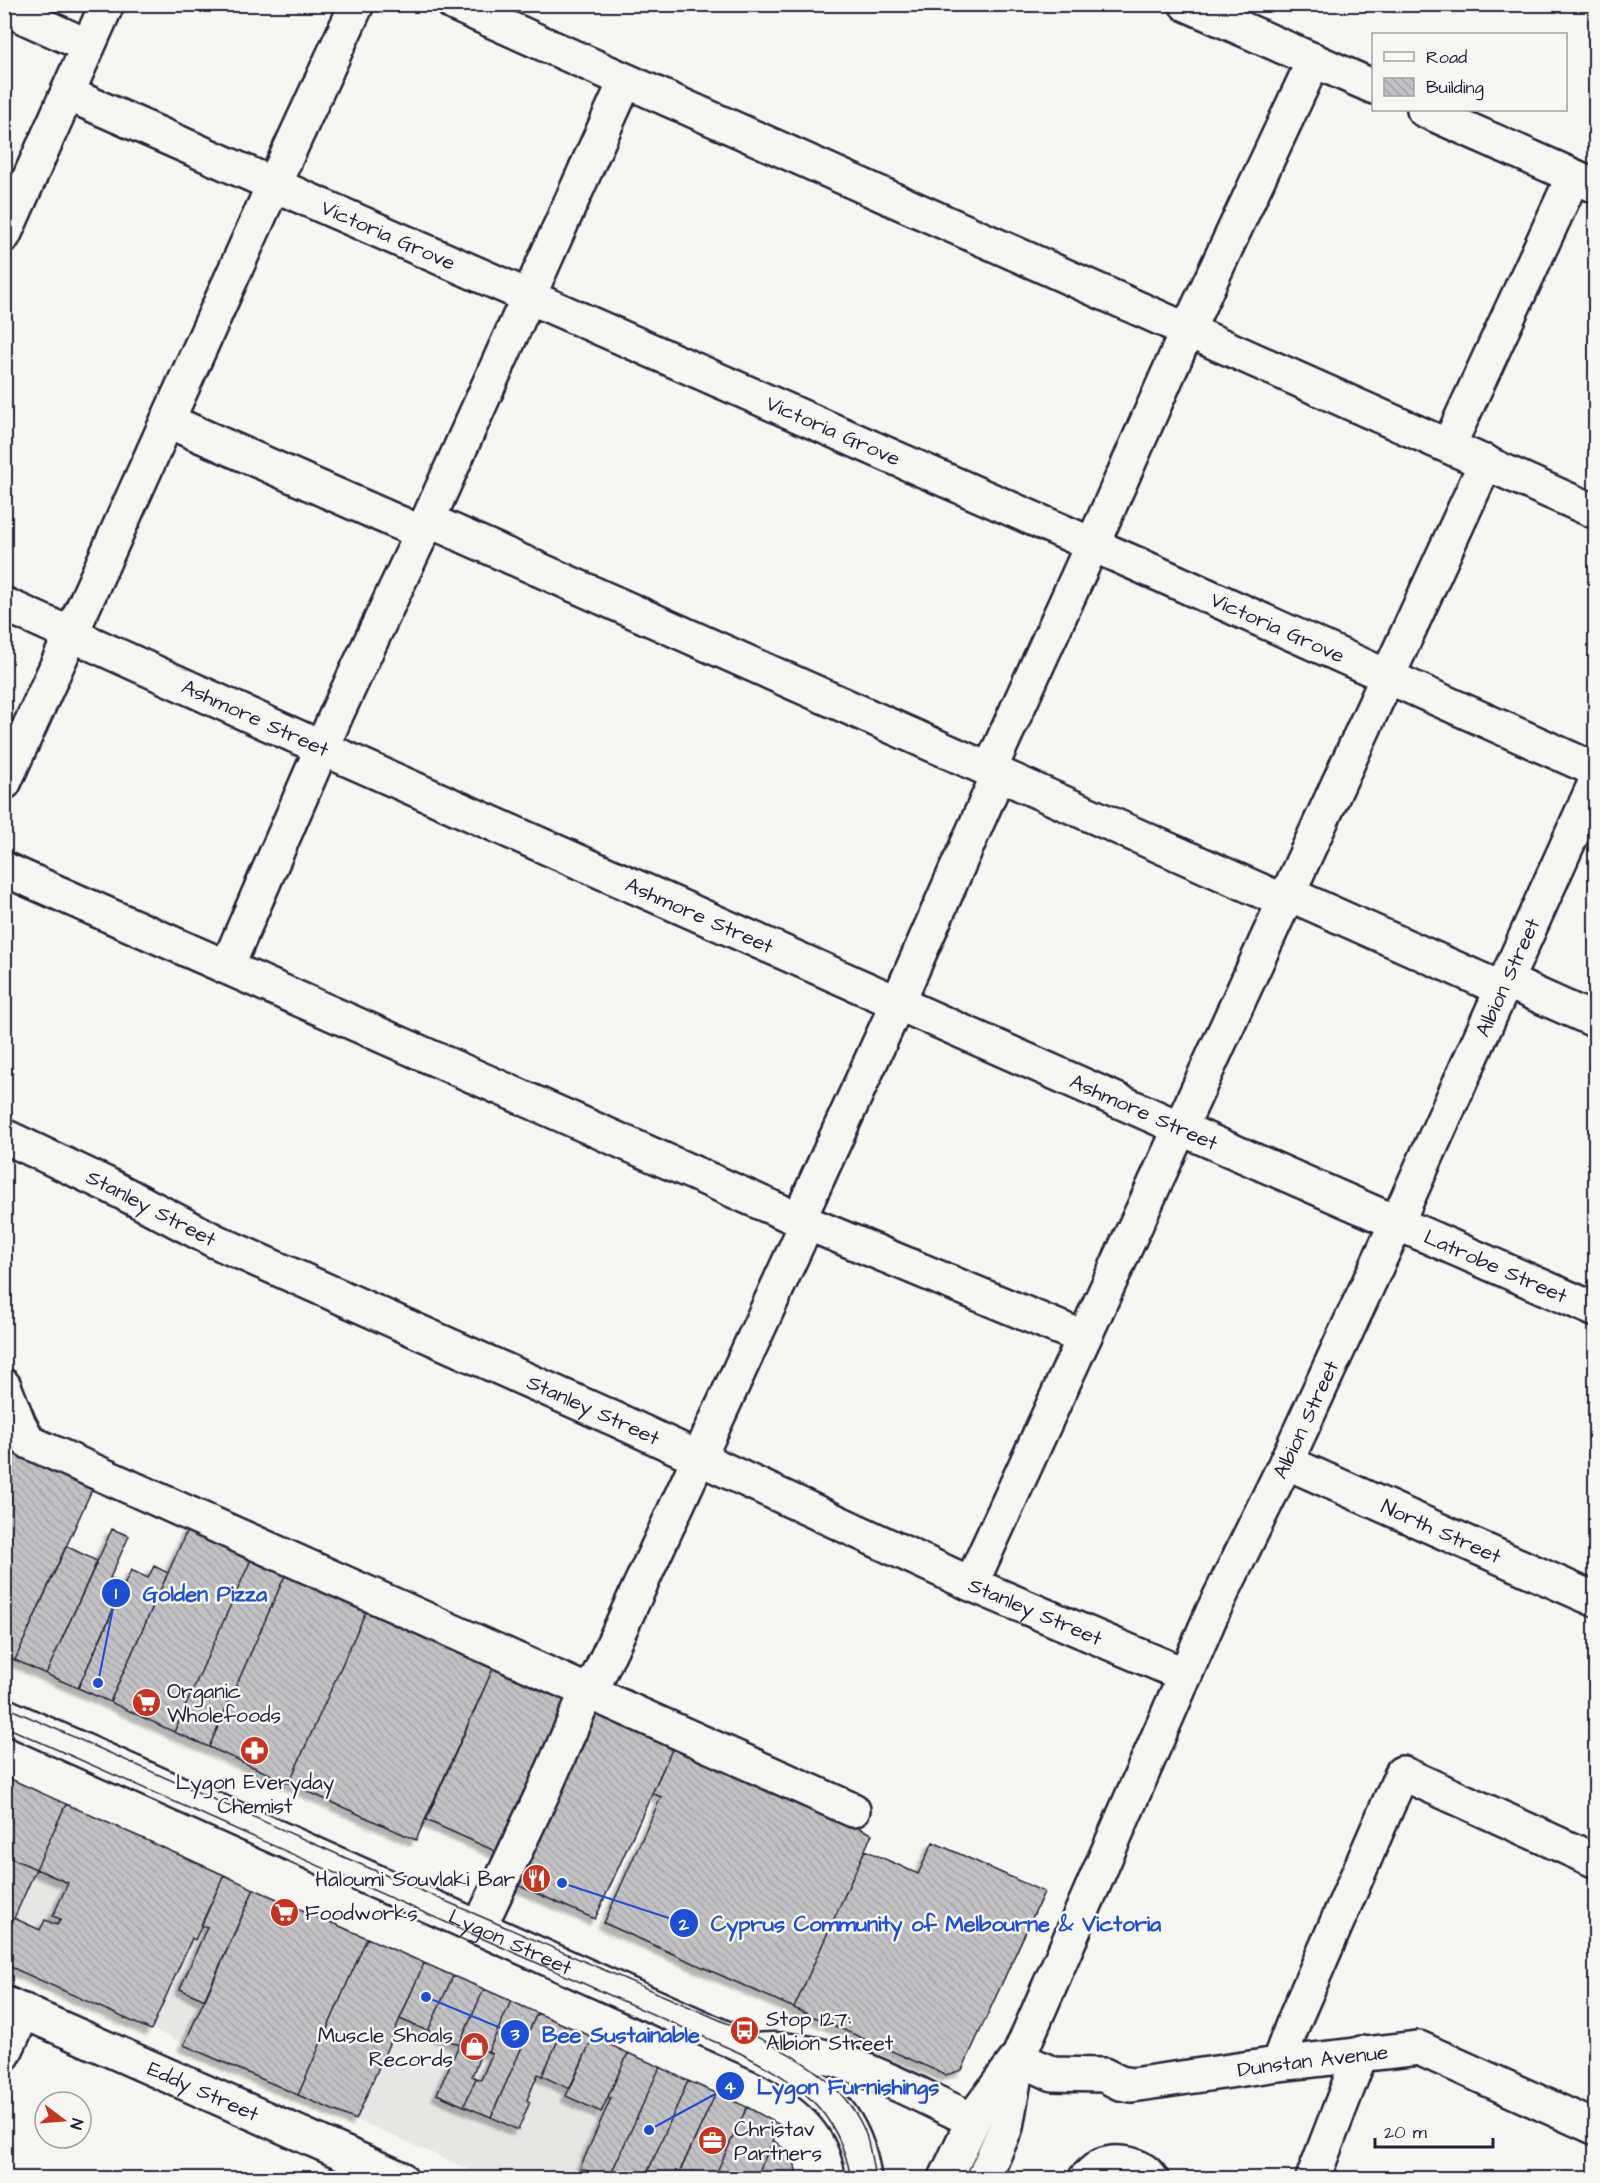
<svg xmlns="http://www.w3.org/2000/svg" width="1600" height="2183" font-family="'Architects Daughter',sans-serif">
<style>
.built{fill:#e6e6e4}
.building{fill:url(#building-back-hatch);stroke:#22223b;stroke-width:1.5;filter:url(#shadow)}
.lines{fill:none;stroke-linecap:round;stroke-linejoin:round}
.minor-casing{stroke:#22223b;stroke-width:38}
.minor{stroke:#f6f6f2;stroke-width:33}
.tram{stroke:#22223b;stroke-width:1.5}
.labels{text-anchor:middle;dominant-baseline:central;stroke-width:5;stroke-linejoin:round;paint-order:stroke}
.street-label{font-size:21px;fill:#22223b;stroke:#f6f6f2}
.poi-label{font-size:21px;fill:#22223b;stroke:#f6f6f2;text-anchor:start}
.leader{fill:none;stroke:#1d4ed8;stroke-width:2}
.callout-dot{fill:#1d4ed8;stroke:#f6f6f2;stroke-width:2}
.mark-label{font-size:18px;text-anchor:middle;font-weight:bold;fill:#fff}
.callout-label{font-size:22px;text-anchor:middle;font-weight:bold;fill:#1d4ed8;stroke:#f6f6f2;stroke-width:5;stroke-linejoin:round;paint-order:stroke}
</style>
<defs>
<pattern id="building-back-hatch" width="6" height="6" patternUnits="userSpaceOnUse" patternTransform="scale(1.5)"><rect width="6" height="6" fill="#c2c2c4"/><path d="M-1 5l2 2M0 0l6 6M5-1l2 2" fill="none" stroke="#a6a6a9"/></pattern>
<filter id="shadow"><feDropShadow dx="-5.5" dy="5.5" stdDeviation="1.5" flood-color="#0004"/></filter>
</defs>
<rect width="100%" height="100%" fill="#f6f6f2"/>
<filter id="ink" filterUnits="userSpaceOnUse"><feTurbulence type="fractalNoise" baseFrequency=".0167" numOctaves="2"/><feDisplacementMap in="SourceGraphic" scale="12" xChannelSelector="R" yChannelSelector="G"/><feConvolveMatrix kernelMatrix="1 2 1 2 8 2 1 2 1" color-interpolation-filters="sRGB"/></filter>
<g filter="url(#ink)">
<!-- built -->
<path class="built" d="M 5,1776 L 754,2110 L 780,2125 L 756,2178 L 488,2178 L 5,1964 Z"/>
<!-- building -->
<path class="building" d="M 4,1445 L 94,1485 L 15,1660 L 4,1655 Z
M 189,1526 L 253,1555 L 174,1732 L 110,1702 Z
M 112,1529 L 129,1536 L 110,1578 L 125,1585 L 78,1688 L 46,1674 Z
M 66,1546 L 97,1561 L 46,1674 L 15,1660 Z
M 253,1555 L 287,1571 L 209,1747 L 174,1732 Z
M 154,1566 L 168,1573 L 110,1702 L 78,1688 L 131,1570 L 148,1578 Z
M 287,1571 L 368,1607 L 289,1783 L 209,1747 Z
M 368,1607 L 495,1664 L 416,1840 L 289,1783 Z
M 495,1664 L 576,1701 L 506,1856 L 426,1820 Z
M 594,1708 L 674,1745 L 595,1919 L 515,1884 Z
M 674,1745 L 872,1834 L 794,2008 L 604,1923 L 661,1797 L 652,1793 Z
M 4,1776 L 66,1804 L 36,1869 L 4,1855 Z
M 66,1804 L 224,1875 L 195,1940 L 192,1938 L 151,2030 L 4,1964 L 4,1941 L 14,1918 L 40,1930 L 45,1920 L 57,1925 L 61,1919 L 53,1916 L 68,1883 L 36,1869 Z
M 933,1842 L 1044,1892 L 962,2070 L 946,2075 L 794,2008 L 865,1850 L 918,1874 Z
M 4,1855 L 36,1869 L 4,1941 Z
M 224,1875 L 254,1889 L 205,2000 L 180,1989 L 207,1927 L 201,1925 Z
M 254,1889 L 367,1938 L 298,2095 L 184,2045 Z
M 367,1938 L 424,1963 L 356,2120 L 298,2095 Z
M 424,1963 L 453,1976 L 428,2031 L 400,2019 Z
M 453,1976 L 484,1989 L 459,2045 L 428,2031 Z
M 484,1989 L 511,2001 L 488,2052 L 483,2049 L 472,2076 L 476,2078 L 464,2106 L 437,2094 Z
M 511,2001 L 537,2013 L 491,2117 L 464,2106 L 476,2078 L 481,2080 L 492,2054 L 488,2052 Z
M 537,2013 L 565,2025 L 542,2076 L 538,2074 L 527,2100 L 530,2102 L 518,2130 L 491,2117 Z
M 565,2025 L 593,2037 L 570,2089 L 542,2076 Z
M 593,2037 L 628,2053 L 601,2112 L 566,2096 Z
M 628,2053 L 660,2067 L 609,2178 L 604,2178 L 580,2168 L 611,2098 L 608,2097 Z
M 660,2067 L 688,2081 L 645,2178 L 609,2178 Z
M 688,2081 L 716,2093 L 677,2178 L 645,2178 Z
M 716,2093 L 747,2107 L 714,2178 L 686,2178 L 678,2175 Z
M 747,2107 L 780,2125 L 756,2178 L 714,2178 Z
M 773,2140 L 789,2153 L 795,2165 L 797,2178 L 756,2178 Z"/>
<g class="lines">
<defs>
<g id="minor">
<path d="M 454,4 L 1596,512"/>
<path d="M 1186,4 L 1374,87"/>
<path d="M 4,8 L 88,46"/>
<path id="s1" d="M 68,94 L 1141,566 L 1596,770"/>
<path d="M 1424,110 L 1596,186"/>
<path d="M 4,235 L 107,4"/>
<path d="M 168,421 L 422,533"/>
<path d="M 1449,445 L 1573,177"/>
<path d="M 428,520 L 1286,902"/>
<path id="s2" d="M 4,604 L 322,748 L 1180,1128 L 1596,1310"/>
<path d="M 990,769 L 1107,512 L 1188,329 L 1314,60"/>
<path d="M 4,783 L 273,186 L 357,4"/>
<path d="M 4,869 L 807,1223 L 1084,1338"/>
<path d="M 1289,894 L 1502,989"/>
<path d="M 227,967 L 337,713 L 428,520 L 625,82"/>
<path d="M 1506,981 L 1596,1021"/>
<path id="s3" d="M 4,1136 L 108,1185 L 215,1241 L 617,1420 L 971,1584 L 1185,1675"/>
<path d="M 799,1219 L 898,1002 L 999,773"/>
<path d="M 4,1386 L 19,1424 L 29,1442 L 853,1810"/>
<path id="s4" d="M 1286,1462 L 1596,1600"/>
<path d="M 971,1584 L 1486,462"/>
<path id="s5" d="M 4,1715 L 772,2059 C 822,2087 857,2119 864,2178"/>
<path d="M 479,1928 L 545,1788 L 582,1703 L 598,1677 L 807,1223"/>
<path id="s6" d="M 4,2003 L 400,2178"/>
<path d="M 761,2050 C 833,2044 908,2091 973,2120"/>
<path d="M 4,2054 L 24,2011"/>
<path id="s7" d="M 1018,2058 L 1053,2074 L 1104,2075 L 1120,2083 L 1132,2085 L 1278,2064 L 1419,2048 L 1596,2128"/>
<path d="M 1278,2064 L 1294,2021 L 1402,1773 L 1596,1861"/>
<path d="M 946,2178 L 976,2114 L 1016,2060"/>
<path id="s8" d="M 984,2178 L 1006,2127 L 1018,2058 L 1213,1611 L 1286,1462 L 1397,1222 L 1596,781"/>
<path d="M 1086,2178 C 1091,2174 1095,2169 1101,2166 C 1117,2159 1141,2164 1151,2178"/>
<path d="M 1313,2178 L 1361,2053"/>
</g>
</defs>
<!-- minor casing -->
<use href="#minor" class="minor-casing"/>
<!-- minor -->
<use href="#minor" class="minor"/>
<!-- tram -->
<path class="tram" d="M 4,1706 L 346,1858 L 745,2031 C 791,2054 841,2078 864,2129 C 870,2144 872,2162 875,2178
M 4,1726 L 740,2053 C 798,2083 838,2109 851,2178"/>
</g>
</g>
<!-- icons -->
<defs>
<symbol id="supermarket-disc" viewBox="-11 -11 22 22"><circle r="9.5" fill="#c8321e" stroke="#f6f6f2"/><path d="M-6-5.5h2.5l.6 2H6L4.5 2H-2.5L-4.4-4H-6ZM-1.5 3.2a1.3 1.3 0 1 0 .1 0ZM3 3.2a1.3 1.3 0 1 0 .1 0Z" fill="#fff"/></symbol>
<symbol id="pharmacy-disc" viewBox="-11 -11 22 22"><circle r="9.5" fill="#c8321e" stroke="#f6f6f2"/><path d="M-2-6h4v4h4v4h-4v4h-4v-4h-4v-4h4Z" fill="#fff"/></symbol>
<symbol id="restaurant-disc" viewBox="-11 -11 22 22"><circle r="9.5" fill="#c8321e" stroke="#f6f6f2"/><path d="M-5-6h1v4h1v-4h1v4h1v-4h1v5L-1.5 .5V6h-2V.5L-5-1ZM5-6V6H3V1.5H1.5Q1.5-4 5-6Z" fill="#fff"/></symbol>
<symbol id="bus-disc" viewBox="-11 -11 22 22"><circle r="9.5" fill="#c8321e" stroke="#f6f6f2"/><path d="M-5-6H5V4H4V6H2V4H-2V6H-4V4H-5ZM-3.5-4V0h7V-4ZM-3.5 1.2v1.5H-2V1.2ZM2 1.2v1.5H3.5V1.2Z" fill="#fff"/></symbol>
<symbol id="shop-disc" viewBox="-11 -11 22 22"><circle r="9.5" fill="#c8321e" stroke="#f6f6f2"/><path d="M-5-2.5h2.3a2.7 3.5 0 0 1 5.4 0H5L5.5 6h-11ZM-1.5-2.5h3a1.5 2.3 0 0 0-3 0Z" fill="#fff"/></symbol>
<symbol id="office-disc" viewBox="-11 -11 22 22"><circle r="9.5" fill="#c8321e" stroke="#f6f6f2"/><path d="M-6-3h4V-5.5h4V-3h4V5H-6ZM-1-4.5V-3h2v-1.5ZM-6 0V1H6V0Z" fill="#fff"/></symbol>
</defs>
<g fill-rule="evenodd">
<use href="#supermarket-disc" x="130" y="1686" width="33" height="33"/>
<use href="#pharmacy-disc" x="238" y="1734" width="33" height="33"/>
<use href="#restaurant-disc" x="520" y="1862" width="33" height="33"/>
<use href="#supermarket-disc" x="268" y="1896" width="33" height="33"/>
<use href="#bus-disc" x="728" y="2014" width="33" height="33"/>
<use href="#shop-disc" x="458" y="2030" width="33" height="33"/>
<use href="#office-disc" x="696" y="2124" width="33" height="33"/>
</g>
<g class="labels">
<!-- street labels -->
<g class="street-label">
<text stroke="none"><textPath href="#s1" startOffset="350">Victoria Grove</textPath></text>
<text stroke="none"><textPath href="#s1" startOffset="836">Victoria Grove</textPath></text>
<text stroke="none"><textPath href="#s1" startOffset="1322">Victoria Grove</textPath></text>
<text stroke="none"><textPath href="#s2" startOffset="276">Ashmore Street</textPath></text>
<text stroke="none"><textPath href="#s2" startOffset="762">Ashmore Street</textPath></text>
<text stroke="none"><textPath href="#s8" startOffset="1312">Albion Street</textPath></text>
<text stroke="none"><textPath href="#s2" startOffset="1248">Ashmore Street</textPath></text>
<text stroke="none"><textPath href="#s3" startOffset="164">Stanley Street</textPath></text>
<text stroke="none"><textPath href="#s2" startOffset="1632">Latrobe Street</textPath></text>
<text stroke="none"><textPath href="#s3" startOffset="650">Stanley Street</textPath></text>
<text stroke="none"><textPath href="#s8" startOffset="826">Albion Street</textPath></text>
<text stroke="none"><textPath href="#s4" startOffset="170">North Street</textPath></text>
<text stroke="none"><textPath href="#s3" startOffset="1136">Stanley Street</textPath></text>
<text stroke="none"><textPath href="#s5" startOffset="555">Lygon Street</textPath></text>
<text stroke="none"><textPath href="#s7" startOffset="302">Dunstan Avenue</textPath></text>
<text stroke="none"><textPath href="#s6" startOffset="218">Eddy Street</textPath></text>
</g>
<!-- poi labels -->
<g class="poi-label">
<text x="167" y="1691">Organic<tspan x="167" dy="24">Wholefoods</tspan></text>
<text x="255" y="1782" text-anchor="middle">Lygon Everyday<tspan x="255" dy="24">Chemist</tspan></text>
<text x="515" y="1879" text-anchor="end">Haloumi Souvlaki Bar</text>
<text x="305" y="1913">Foodworks</text>
<text x="766" y="2019">Stop 127:<tspan x="766" dy="24">Albion Street</tspan></text>
<text x="453" y="2035" text-anchor="end">Muscle Shoals<tspan x="453" dy="24">Records</tspan></text>
<text x="734" y="2129">Christav<tspan x="734" dy="24">Partners</tspan></text>
</g>
</g>
<!-- callouts -->
<path class="leader" d="M98 1683L116 1593M562 1883L684 1923M426 1997L515 2034M649 2130L730 2086"/>
<g class="callout-dot">
<circle cx="98" cy="1683" r="6"/>
<circle cx="562" cy="1883" r="6"/>
<circle cx="426" cy="1997" r="6"/>
<circle cx="649" cy="2130" r="6"/>
<circle cx="116" cy="1593" r="15"/>
<circle cx="684" cy="1923" r="15"/>
<circle cx="515" cy="2034" r="15"/>
<circle cx="730" cy="2086" r="15"/>
</g>
<g class="mark-label">
<text x="116" y="1599">1</text>
<text x="684" y="1930">2</text>
<text x="515" y="2040">3</text>
<text x="730" y="2093">4</text>
</g>
<g class="callout-label">
<text x="205" y="1601">Golden Pizza</text>
<text x="936" y="1931">Cyprus Community of Melbourne &amp; Victoria</text>
<text x="621" y="2042">Bee Sustainable</text>
<text x="848" y="2094">Lygon Furnishings</text>
</g>
<!-- margin -->
<rect width="1600" height="2183" fill="none" stroke="#f6f6f2" stroke-width="24"/>
<rect x="12" y="12" width="1576" height="2159" fill="none" stroke="#22223b" stroke-width="2" filter="url(#ink)"/>
<!-- legend -->
<rect x="1372" y="33" width="195" height="78" fill="#f6f6f2" stroke="#a1a1a9" stroke-width="1.5"/>
<rect x="1384" y="52" width="30" height="9" fill="#f6f6f2" stroke="#a1a1a9" stroke-width="1.5"/>
<text x="1426" y="63" font-size="18" fill="#22223b">Road</text>
<rect x="1384" y="78" width="30" height="18" fill="url(#building-back-hatch)" stroke="#a1a1a9" stroke-width="1.5"/>
<text x="1426" y="93" font-size="18" fill="#22223b">Building</text>
<!-- north arrow -->
<g transform="translate(63 2120) rotate(106)"><circle r="28" fill="#f6f6f2" stroke="#a1a1a9" stroke-width="1.5"/>
<path d="M0-4.5L10 22L0 15L-10 22Z" fill="#c8321e"/>
<text y="-9" font-size="16" font-weight="bold" text-anchor="middle" fill="#22223b">N</text>
</g>
<!-- scale -->
<path d="M1375 2138v9h118v-9" fill="none" stroke="#22223b" stroke-width="3"/>
<text x="1384" y="2138" font-size="18" fill="#22223b" stroke="#f6f6f2" stroke-width="4.5" paint-order="stroke">20 m</text>
</svg>
